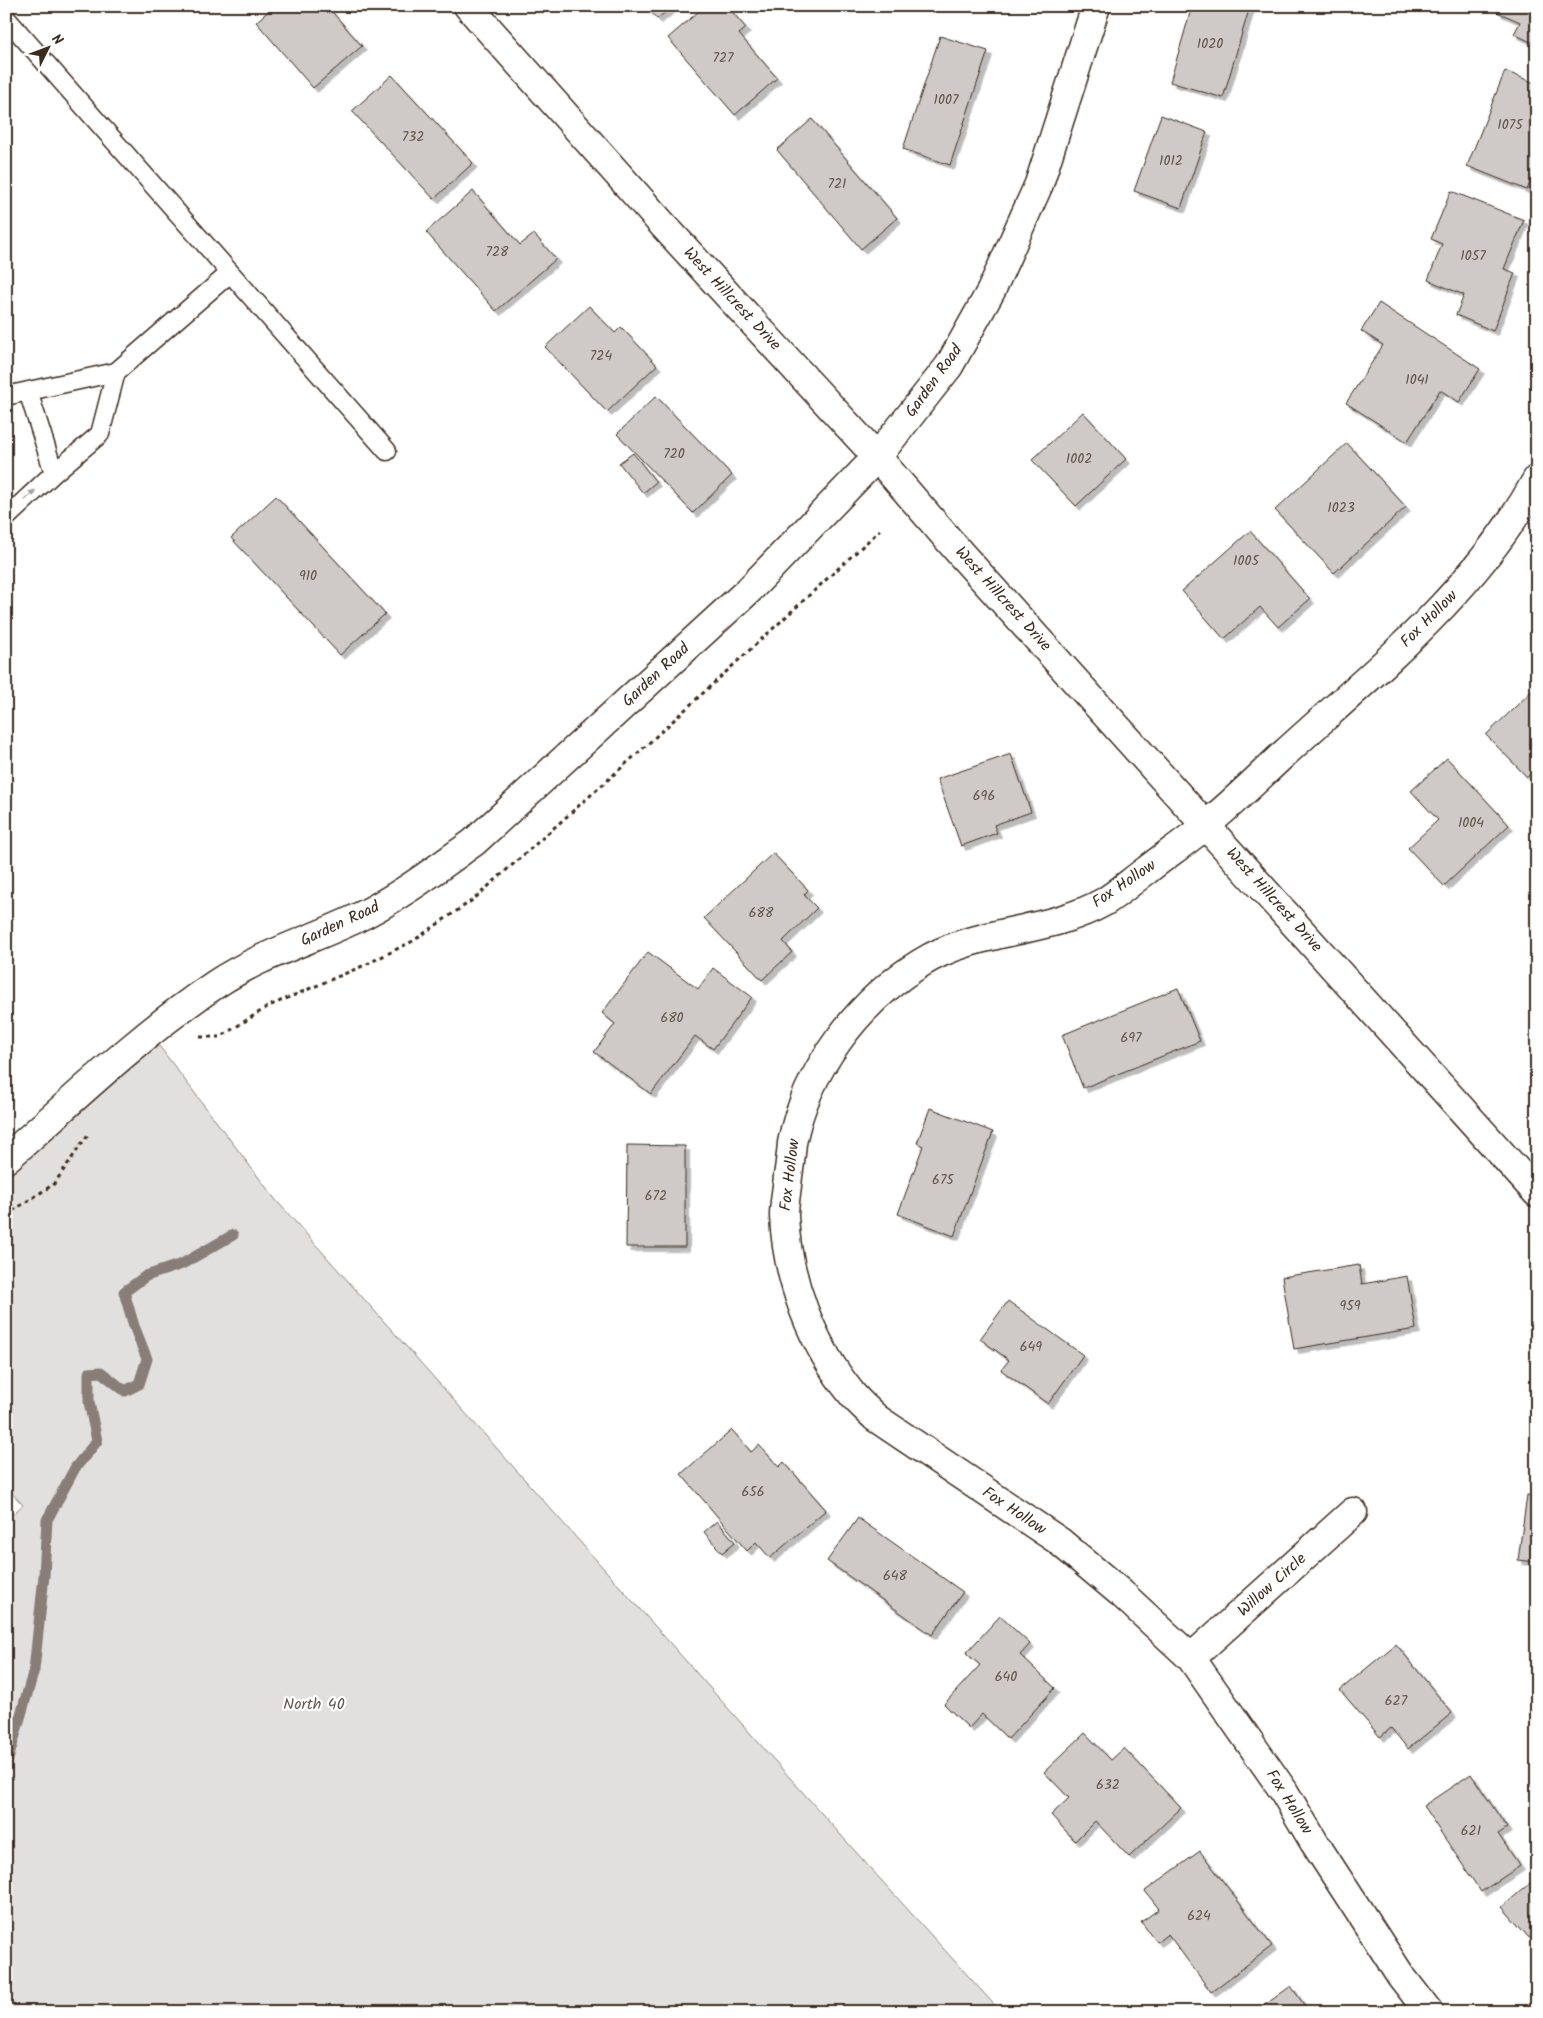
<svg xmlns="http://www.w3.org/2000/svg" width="1543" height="2018" font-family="Kalam,sans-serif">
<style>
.green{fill:#e2e0de;stroke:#8e857e}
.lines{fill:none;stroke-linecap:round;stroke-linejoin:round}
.stream{stroke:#887e77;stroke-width:11}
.building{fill:#cfcac7;stroke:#3b2a1e;filter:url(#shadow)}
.lane-casing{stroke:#3b2a1e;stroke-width:21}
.street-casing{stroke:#3b2a1e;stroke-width:31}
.secondary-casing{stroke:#3b2a1e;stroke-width:31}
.path{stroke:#3b2a1e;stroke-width:3;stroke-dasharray:4 4;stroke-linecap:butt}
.lane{stroke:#fff;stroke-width:18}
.street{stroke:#fff;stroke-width:28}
.secondary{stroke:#fff;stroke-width:28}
.oneway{fill:#a79f9a}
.labels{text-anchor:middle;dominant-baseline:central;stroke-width:4.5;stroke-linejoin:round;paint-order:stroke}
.number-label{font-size:14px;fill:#605248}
.street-label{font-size:16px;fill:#3b2a1e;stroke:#fff}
.park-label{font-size:16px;fill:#65584e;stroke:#fff}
</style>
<defs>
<filter id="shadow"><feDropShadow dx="4.5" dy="4.5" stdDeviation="0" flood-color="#0004"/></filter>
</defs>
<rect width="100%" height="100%" fill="#fff"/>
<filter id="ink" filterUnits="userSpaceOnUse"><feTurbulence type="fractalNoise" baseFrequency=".02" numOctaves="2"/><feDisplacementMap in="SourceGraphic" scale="10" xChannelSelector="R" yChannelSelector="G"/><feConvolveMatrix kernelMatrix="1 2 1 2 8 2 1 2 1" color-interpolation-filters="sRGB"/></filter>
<g filter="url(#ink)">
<!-- green -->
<path class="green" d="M 153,1038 L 275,1199 L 871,1869 L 1001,2012 L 6,2012 L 6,1520 L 23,1505 L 6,1487 L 6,1170 Z"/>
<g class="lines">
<!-- stream -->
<path class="stream" d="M 6,1766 L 34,1670 L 44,1576 L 47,1520 L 75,1468 L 97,1441 L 89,1402 L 89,1373 L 101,1372 L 125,1391 L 139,1384 L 147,1359 L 134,1326 L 124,1292 L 146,1276 L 182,1264 L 233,1235"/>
</g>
<!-- building -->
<path class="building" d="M 274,6 L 327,6 L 362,46 L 313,88 L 256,22 Z
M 646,6 L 673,6 L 657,19 Z
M 705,6 L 727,6 L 746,28 L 739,34 L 777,78 L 735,115 L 668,38 Z
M 1192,6 L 1250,6 L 1223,98 L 1170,82 Z
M 1500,6 L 1537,6 L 1537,45 L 1514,34 L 1520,22 L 1497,12 Z
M 940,36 L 988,51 L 950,165 L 903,149 Z
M 1505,71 L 1537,84 L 1537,166 L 1527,190 L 1467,166 Z
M 392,75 L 473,163 L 434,199 L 352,111 Z
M 1161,115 L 1207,132 L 1181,208 L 1134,191 Z
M 812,119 L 897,218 L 861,249 L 777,150 Z
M 473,191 L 520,245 L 534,234 L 556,259 L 496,311 L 426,232 Z
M 1451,191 L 1524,220 L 1504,269 L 1515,273 L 1493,331 L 1456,315 L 1464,295 L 1428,280 L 1442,244 L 1431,239 Z
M 1379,303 L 1480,369 L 1459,402 L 1440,390 L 1407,442 L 1346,403 L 1383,345 L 1361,331 Z
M 589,306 L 615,333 L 621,327 L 657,365 L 607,412 L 545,347 Z
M 656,396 L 732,475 L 693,513 L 617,434 Z
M 1083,412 L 1126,459 L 1076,506 L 1032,460 Z
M 1347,443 L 1406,507 L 1334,573 L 1275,510 Z
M 633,453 L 656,482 L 643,493 L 619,463 Z
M 276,496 L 385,614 L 340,655 L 231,538 Z
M 1250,531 L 1310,599 L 1278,627 L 1260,607 L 1224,639 L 1182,591 Z
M 1537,686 L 1537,768 L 1527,777 L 1486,735 Z
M 1011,754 L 1031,812 L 994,825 L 997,833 L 961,846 L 937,779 Z
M 1447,758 L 1509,825 L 1444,886 L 1408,848 L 1438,820 L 1411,791 Z
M 773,853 L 808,890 L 804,895 L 817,908 L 783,941 L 792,952 L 762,980 L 704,918 Z
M 648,952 L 698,989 L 713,968 L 752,997 L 713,1049 L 695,1036 L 651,1094 L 594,1052 L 615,1024 L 602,1013 Z
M 1178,988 L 1200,1041 L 1083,1088 L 1062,1035 Z
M 930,1108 L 993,1132 L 954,1236 L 898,1214 L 923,1146 L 917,1143 Z
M 627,1145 L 685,1146 L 685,1247 L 626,1247 Z
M 1359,1265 L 1362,1284 L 1407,1276 L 1416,1329 L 1294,1349 L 1282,1277 Z
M 1008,1301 L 1083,1355 L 1048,1404 L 1001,1370 L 1009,1360 L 980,1339 Z
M 732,1430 L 751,1452 L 759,1445 L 779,1467 L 784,1462 L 826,1510 L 770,1558 L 756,1542 L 747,1551 L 681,1474 Z
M 1527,1495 L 1537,1496 L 1537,1562 L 1518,1560 Z
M 858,1518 L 963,1592 L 932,1635 L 827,1561 Z
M 717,1521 L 735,1542 L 722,1553 L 704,1532 Z
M 1000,1616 L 1030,1644 L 1020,1655 L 1055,1688 L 1008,1739 L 982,1714 L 969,1728 L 944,1704 L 980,1665 L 966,1653 Z
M 1396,1644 L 1452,1713 L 1408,1749 L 1391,1728 L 1380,1737 L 1340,1690 Z
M 1085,1733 L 1111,1760 L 1124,1748 L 1181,1808 L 1129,1857 L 1095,1821 L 1075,1841 L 1051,1815 L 1069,1798 L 1044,1772 Z
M 1471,1774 L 1507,1828 L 1498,1834 L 1520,1866 L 1481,1892 L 1423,1806 Z
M 1200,1851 L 1272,1946 L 1211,1992 L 1168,1934 L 1157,1942 L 1141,1922 L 1159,1909 L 1145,1891 Z
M 1537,1877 L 1537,1947 L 1502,1907 Z
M 1291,1986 L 1309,2012 L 1255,2012 Z"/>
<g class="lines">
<defs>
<path id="lane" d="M 6,18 L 387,451
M 28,391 L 54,473
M 6,396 L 116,372 L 230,273
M 6,518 L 54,473 L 100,434 L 116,372"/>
<path id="street" d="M 6,1159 C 74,1099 141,1034 216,984 C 258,956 308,941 353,920 C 397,899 435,870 474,842 L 749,590 L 877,457 L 949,366 L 991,291 L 1039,184 L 1096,6
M 1191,1658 L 1353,1512
M 1429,2012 L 1401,1976 L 1314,1842 L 1283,1790 L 1191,1658 L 1121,1593 L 1059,1541 L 876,1418 C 868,1410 859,1403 852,1394 C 812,1345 787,1280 784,1216 C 784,1203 787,1189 788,1176 C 790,1165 791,1154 792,1143 C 806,1070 859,1001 921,963 C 977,928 1047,934 1104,902 C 1119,893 1133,880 1147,870 C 1166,855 1187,841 1206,825 C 1233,803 1259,777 1285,753 C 1376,670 1477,590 1537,479"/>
<path id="secondary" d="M 468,6 L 664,226 L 877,457 L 960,553 L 1537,1193"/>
</defs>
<!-- lane casing -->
<use href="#lane" class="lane-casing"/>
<!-- street casing -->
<use href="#street" class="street-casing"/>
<!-- secondary casing -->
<use href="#secondary" class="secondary-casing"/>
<!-- path -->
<path class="path" d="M 200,1037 L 220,1037 L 269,1006 L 365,965 L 413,941 L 474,899 L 638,753 L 880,530
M 6,1215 L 54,1184 L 89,1133"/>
<!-- lane -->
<use href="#lane" class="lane"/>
<!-- street -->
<use href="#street" class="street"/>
<!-- secondary -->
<use href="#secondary" class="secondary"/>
</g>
<!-- one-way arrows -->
<defs><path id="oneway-solid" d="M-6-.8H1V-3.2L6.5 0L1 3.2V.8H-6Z" transform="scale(1.25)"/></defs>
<use class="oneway" href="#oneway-solid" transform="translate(30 495) rotate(-43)"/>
</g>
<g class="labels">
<!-- number labels -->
<g class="number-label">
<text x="1210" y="44">1020</text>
<text x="723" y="58">727</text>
<text x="946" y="100">1007</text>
<text x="1510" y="125">1075</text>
<text x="413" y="137">732</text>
<text x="1171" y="161">1012</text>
<text x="837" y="184">721</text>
<text x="497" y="252">728</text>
<text x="1473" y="256">1057</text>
<text x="601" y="356">724</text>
<text x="1417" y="380">1041</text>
<text x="674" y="454">720</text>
<text x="1079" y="459">1002</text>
<text x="1341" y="508">1023</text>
<text x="1246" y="561">1005</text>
<text x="308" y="576">910</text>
<text x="984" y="796">696</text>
<text x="1471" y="823">1004</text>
<text x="761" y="913">688</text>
<text x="672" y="1018">680</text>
<text x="1131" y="1038">697</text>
<text x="943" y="1180">675</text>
<text x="656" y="1196">672</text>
<text x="1350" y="1306">959</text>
<text x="1031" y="1347">649</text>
<text x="753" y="1492">656</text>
<text x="895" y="1576">648</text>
<text x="1006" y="1677">640</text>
<text x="1396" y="1701">627</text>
<text x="1108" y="1785">632</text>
<text x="1471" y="1831">621</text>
<text x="1199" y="1916">624</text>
</g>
<!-- street labels -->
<g class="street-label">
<text transform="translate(732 299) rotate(47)">West Hillcrest Drive</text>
<text transform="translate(934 381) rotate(-54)">Garden Road</text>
<text transform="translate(1003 599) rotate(48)">West Hillcrest Drive</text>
<text transform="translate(1429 619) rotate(-45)">Fox Hollow</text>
<text transform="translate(656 675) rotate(-43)">Garden Road</text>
<text transform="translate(1124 884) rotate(-34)">Fox Hollow</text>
<text transform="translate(1274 900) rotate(48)">West Hillcrest Drive</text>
<text transform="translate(340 924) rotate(-25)">Garden Road</text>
<text transform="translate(790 1175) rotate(-83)">Fox Hollow</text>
<text transform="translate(1014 1511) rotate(34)">Fox Hollow</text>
<text transform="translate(1272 1585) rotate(-42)">Willow Circle</text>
<text transform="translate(1289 1802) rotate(58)">Fox Hollow</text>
</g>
<!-- park labels -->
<g class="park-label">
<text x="314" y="1704">North 40</text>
</g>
</g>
<!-- margin -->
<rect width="1543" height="2018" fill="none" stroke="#fff" stroke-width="25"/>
<rect x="12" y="12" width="1518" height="1993" fill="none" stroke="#3b2a1e" stroke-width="2" filter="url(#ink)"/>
<!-- north arrow -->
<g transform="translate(48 48) rotate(48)" stroke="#ffffff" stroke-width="4" paint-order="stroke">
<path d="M0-4L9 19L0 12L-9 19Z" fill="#3b2a1e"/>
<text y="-8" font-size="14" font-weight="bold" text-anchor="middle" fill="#3b2a1e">N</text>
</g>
</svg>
